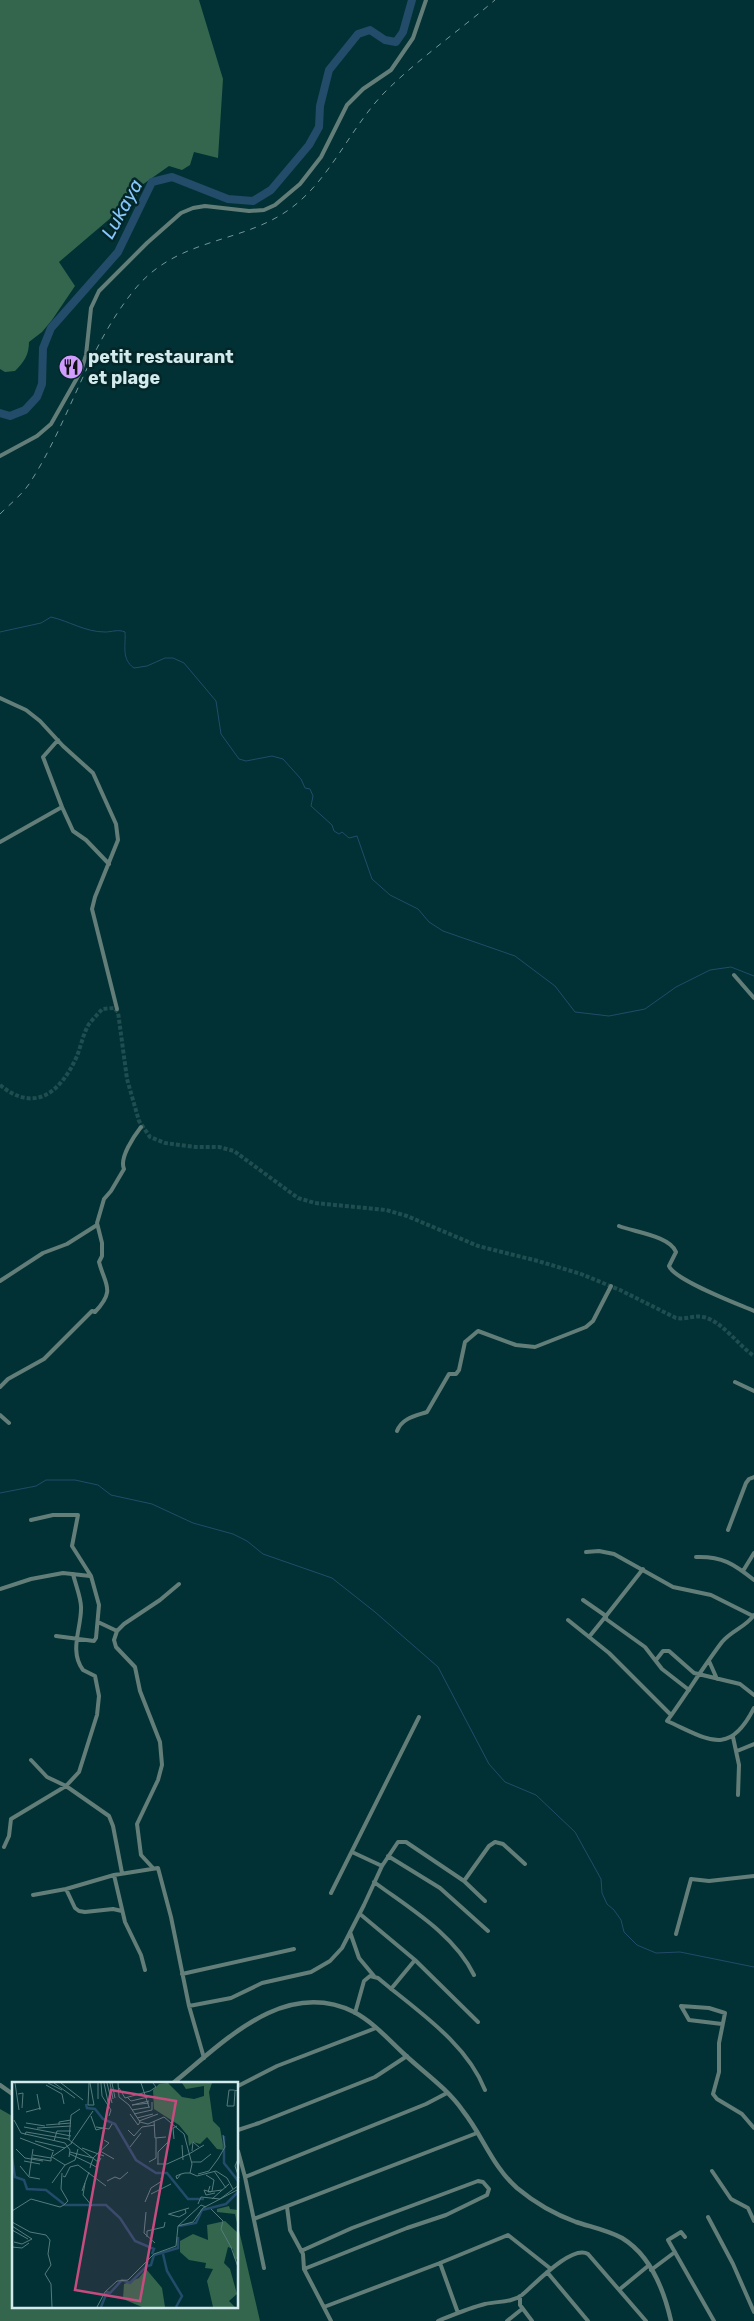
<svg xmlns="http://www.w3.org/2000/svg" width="754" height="2321" font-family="Rubik,sans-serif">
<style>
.forest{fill:#33664c}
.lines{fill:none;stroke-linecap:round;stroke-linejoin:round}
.stream{stroke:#234b6a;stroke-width:1}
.river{stroke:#234b6a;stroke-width:8}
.minor-tunnel{stroke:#204d50;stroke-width:4;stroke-dasharray:4 2;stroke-linecap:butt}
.minor{stroke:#637d78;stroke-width:4}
.tertiary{stroke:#637d78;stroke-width:4.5}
.rail{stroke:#749799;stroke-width:1;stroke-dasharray:6 6;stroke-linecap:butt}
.labels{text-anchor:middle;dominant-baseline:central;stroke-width:5;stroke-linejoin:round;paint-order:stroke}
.poi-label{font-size:18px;font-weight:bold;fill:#d3eaec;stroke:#042628;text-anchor:start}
.water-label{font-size:19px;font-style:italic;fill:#87c8fc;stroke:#042628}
.inset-river{fill:none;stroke:#234b6a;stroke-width:2.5}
.inset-road{fill:none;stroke:#557b7e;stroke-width:1}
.view{fill:#c64c7f;fill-opacity:0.15;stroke:#c64c7f;stroke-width:2.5}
.inset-edge{fill:none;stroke:#d3eaec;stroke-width:2.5}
</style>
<rect width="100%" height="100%" fill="#013134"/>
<!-- forest -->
<path class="forest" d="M 0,0 L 199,0 L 223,79 L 218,158 L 194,152 L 190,165 L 182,170 L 169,166 L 142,185 L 131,206 L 113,216 L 59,262 L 75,286 L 52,320 L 42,332 L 29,342 C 29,355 24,362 15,371 L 5,372 L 0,369 Z
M 0,2109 L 14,2117 L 14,2307 L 238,2307 L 238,2226 L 260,2321 L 0,2321 Z"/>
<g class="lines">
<!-- stream -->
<path class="stream" d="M 0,632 L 41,623 L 51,617 C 69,621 85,632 105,632 C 112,632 118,629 125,632 C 126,645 121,659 134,668 L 147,666 L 165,658 L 173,658 L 184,663 L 216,701 L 221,734 L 239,759 L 246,761 L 272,756 L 283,759 L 301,779 L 305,788 L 310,789 L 313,796 L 311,806 L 332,825 L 334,831 L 339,834 L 342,832 L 349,838 L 357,836 L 372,879 L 390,895 L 418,909 L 429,922 L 443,931 L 515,956 L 555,986 L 575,1012 L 609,1016 L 645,1009 L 676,987 L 710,970 L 731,967 L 754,976
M 0,1493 L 36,1486 L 46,1480 L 75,1480 L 98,1485 L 111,1495 L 152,1504 L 193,1523 L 233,1534 L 247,1541 L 263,1554 L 332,1578 L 375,1612 L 438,1667 L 489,1764 L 505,1782 L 536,1795 L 575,1832 L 601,1879 L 602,1893 L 607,1904 L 614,1910 L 621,1920 L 624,1932 L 637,1945 L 656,1953 L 680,1952 L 754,1967"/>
<!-- river -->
<path class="river" d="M 0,413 L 10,416 L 25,410 L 37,397 L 42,384 L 43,348 L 51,328 L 118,252 L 152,182 L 172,177 L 228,199 L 253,201 L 271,190 L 309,145 L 319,127 L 320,106 L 329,70 L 358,34 L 370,30 L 385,40 L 396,42 L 403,32 L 412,0"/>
<!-- minor-tunnel -->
<path class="minor-tunnel" d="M 0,1085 C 35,1114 61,1092 77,1056 C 81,1046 83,1034 89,1024 C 93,1019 98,1014 102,1009 L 114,1008 L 118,1012 L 127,1079 L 139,1121 L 150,1137 L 165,1143 L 196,1147 L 219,1147 L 234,1151 L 298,1198 L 315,1203 L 386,1210 L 407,1216 L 478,1246 L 538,1261 L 581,1274 L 620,1290 L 676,1318 C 686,1320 693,1315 703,1317 C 721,1320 739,1346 754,1356"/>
<!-- minor -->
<path class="minor" d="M 0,456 L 37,436 L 51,424 L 81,371 L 86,355 L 91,308 L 99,291 L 147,243 L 181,213 L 193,208 L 205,206 L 249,211 L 264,210 L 275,205 L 300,184 L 321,157 L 347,105 L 363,89 L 391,70 L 413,38 L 426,0
M 0,698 L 26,710 L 40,721 L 63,746 L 93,773 L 116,824 L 118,840 L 95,897 L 92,909 L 117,1009
M 62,807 L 73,831 L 86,840 L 109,864
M 0,842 L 62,807 L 43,757 L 58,740
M 734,975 L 754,998
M 619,1226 C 634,1232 670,1236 676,1252 L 669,1266 C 674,1280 738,1304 754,1311
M 0,1281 L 43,1253 L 67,1244 L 97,1225
M 735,1382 L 754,1391
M 0,1387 L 8,1379 L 44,1359 L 92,1311 L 95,1312 C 116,1290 105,1285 99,1262 L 102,1256 L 102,1243 L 97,1223 L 104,1199 L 111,1191 L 124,1169 C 119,1158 134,1136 141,1127
M 0,1415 L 9,1423
M 397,1431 C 402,1418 415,1416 427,1412 L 449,1374 L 456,1374 L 459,1370 L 465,1342 L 478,1331 L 516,1345 L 535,1347 L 586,1327 L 593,1321 L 611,1286
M 31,1520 L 53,1515 L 78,1515 L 72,1546 L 91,1576 L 99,1605 L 96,1638 L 94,1641 L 56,1636
M 728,1530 L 746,1483 L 749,1479 L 754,1477
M 586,1552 L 599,1551 L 614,1554 L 673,1587 L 711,1595 L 753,1616
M 696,1557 C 722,1556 734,1564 754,1580
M 643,1569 L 606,1616 L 606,1619 L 645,1647 L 662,1669 L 689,1690
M 743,1571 L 754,1553
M 0,1589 L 31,1579 L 63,1573 L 90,1576
M 583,1600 L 606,1616 L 589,1637
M 754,1615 C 746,1627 732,1630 722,1642 C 703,1667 686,1695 667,1721 C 708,1739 729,1758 754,1708
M 568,1620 L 609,1653 L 671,1715
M 98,1622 L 117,1631
M 656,1660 L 663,1651 L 669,1651 L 694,1673 L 740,1684 L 754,1695
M 709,1661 L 717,1679
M 733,1737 L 739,1765 L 738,1795
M 737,1751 L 754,1744
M 31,1760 L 47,1777 L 66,1786 L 109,1816 L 113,1826 L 122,1873
M 4,1847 L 9,1836 L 11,1819 L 66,1786 L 79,1772 L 97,1715 L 99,1696 L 95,1676 L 83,1670 C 69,1651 81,1629 81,1609 C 82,1600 75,1583 73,1574
M 352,1852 L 382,1866
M 388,1856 L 440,1888 L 488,1931
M 153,1868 L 141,1855 L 137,1824 L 158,1780 L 162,1765 L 160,1742 L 140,1691 L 135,1667 L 116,1647 L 114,1640 L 117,1631 L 124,1624 L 160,1600 L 179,1584
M 114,1875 L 125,1922 L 141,1955 L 145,1970
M 464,1881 L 489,1846 L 495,1842 L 503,1844 L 525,1864
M 374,1882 C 409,1908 454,1934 474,1975
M 66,1889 L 75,1908 L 79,1911 L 85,1912 L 113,1909 L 122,1911
M 331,1893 L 419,1717
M 33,1895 L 66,1889 L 114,1875 L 158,1868 L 171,1917 L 189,2006 L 204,2058
M 360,1914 L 415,1960 L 478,2022
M 350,1932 L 359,1958 L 374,1976
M 676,1934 L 691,1879 L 709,1881 L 754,1876
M 182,1974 L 294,1949
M 391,1989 L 415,1960
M 189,2006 L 231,1998 L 262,1983 L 311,1972 L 330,1961 L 342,1948 L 364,1905 L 382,1866 L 398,1842 L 406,1842 L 464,1881 L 485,1901
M 681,2006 L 709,2008 L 725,2013 L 719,2043 L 719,2072 L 713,2094 L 717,2099 L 742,2114 L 754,2128
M 681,2006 L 689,2020 L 722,2024
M 355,2013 L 364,1981 L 370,1976 L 378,1978 C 417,2011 466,2042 485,2090
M 238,2086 L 277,2066 L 376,2028
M 238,2130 L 259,2123 L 375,2077 L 407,2056
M 238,2151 L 245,2177
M 712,2171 L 731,2199 L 748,2208 L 754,2221
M 287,2207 L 290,2230 L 303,2254 L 304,2269 L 331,2321
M 708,2217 L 733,2264 L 754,2312
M 254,2219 L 477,2133
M 685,2237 L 681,2232 L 668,2240 L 714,2321
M 301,2251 L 352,2228 L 478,2181 L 483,2182 L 489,2189 L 487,2195 L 446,2215 L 407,2228 L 304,2269
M 440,2263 L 458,2313
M 264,2268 L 245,2177 L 426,2104 L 447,2093
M 651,2270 L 675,2252
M 547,2272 L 588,2321
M 620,2289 L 648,2266
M 520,2296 L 520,2305 L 532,2321
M 324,2307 L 440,2263 L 508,2235 L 551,2269
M 438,2321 C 453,2315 469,2308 485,2304 C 498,2301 511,2303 522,2295 C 534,2285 572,2244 588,2254 L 646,2321
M 507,2321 L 522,2309"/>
<!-- tertiary -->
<path class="tertiary" d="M 172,2084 C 222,2044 283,1977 354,2012 C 373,2022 388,2039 403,2053 C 423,2072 447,2088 463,2111 C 483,2136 492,2166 517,2188 C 535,2203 554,2214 576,2222 C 591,2227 607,2230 622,2238 C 650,2255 664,2290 671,2321
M 0,2085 L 14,2095"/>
<!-- rail -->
<path class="rail" d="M 0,514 C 10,504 24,493 31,481 C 70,420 88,346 135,289 C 177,238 239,244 287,211 C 331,181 350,126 388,89 C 421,57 460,30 495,0"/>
</g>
<!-- icons -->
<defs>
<symbol id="restaurant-disc" viewBox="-11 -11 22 22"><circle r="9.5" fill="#d09dff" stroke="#042628"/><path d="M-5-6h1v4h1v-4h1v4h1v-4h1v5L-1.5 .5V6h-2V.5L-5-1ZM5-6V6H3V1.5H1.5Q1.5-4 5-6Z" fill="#111"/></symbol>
</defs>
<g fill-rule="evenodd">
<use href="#restaurant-disc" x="57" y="353" width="28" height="28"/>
</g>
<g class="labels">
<!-- poi labels -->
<g class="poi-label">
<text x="88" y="357">petit restaurant<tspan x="88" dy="21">et plage</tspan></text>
</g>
<!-- water labels -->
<g class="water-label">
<text transform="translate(122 209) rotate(-61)">Lukaya</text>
</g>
</g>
<!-- overview -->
<g transform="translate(12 2082)">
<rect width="226" height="226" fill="#013134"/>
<path d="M 156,1 L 170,15 L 182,17 L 192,14 L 192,4 L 174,7 L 170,1 L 200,1 L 197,10 L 201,39 L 208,46 L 212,68 L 205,67 L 195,55 L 188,62 L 181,60 L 177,64 L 176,54 L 167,43 L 142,27 L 141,8 L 147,2 ZM 217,124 L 218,127 L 226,128 L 225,141 L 223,132 L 205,130 L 205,127 ZM 213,139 L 226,151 L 226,178 L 222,176 L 221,167 L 216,165 L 212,181 L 218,187 L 225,212 L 217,219 L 223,225 L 201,225 L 195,199 L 201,187 L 193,186 L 194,181 L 177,178 L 168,170 L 168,159 L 181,152 L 196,158 L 195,143 ZM 134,187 L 150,206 L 153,225 L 130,225 L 111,217 L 112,202 L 127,196 Z" fill="#33664c"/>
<path class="inset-river" d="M 74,22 L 75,26 L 83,27 L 91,37 L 103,42 L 124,78 L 144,91 L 155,91 L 176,117 L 192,117M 212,54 L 212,81 L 227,100M 0,76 L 3,95 L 12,98 L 15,107 L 34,108 L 53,123 L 94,123 L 108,136 L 123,159 L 142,167 L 140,172M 167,144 L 184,141 L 190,128 L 214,122 L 227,109M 151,172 L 155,189 L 170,214 L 164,225M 136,184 L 139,183 L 142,173 L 166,166 L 166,155M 89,225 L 95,210 L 98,211 L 110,198 L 118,201 L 135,184"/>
<path class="inset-road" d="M 3,1 L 7,28M 36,1 L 50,8M 42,1 L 63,16M 49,1 L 71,18M 77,1 L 76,23 L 82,23 L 78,1M 86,1 L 86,17M 89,1 L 90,14 L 99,28 L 97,34M 92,1 L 96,20M 95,1 L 100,21M 98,1 L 101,17M 100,1 L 103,16M 106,1 L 107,15 L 117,23 L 128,40 L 136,42 L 152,35 L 172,52 L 180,82 L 178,91 L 185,94 L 204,89 L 215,96 L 221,107M 129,1 L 137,25M 34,3 L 50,12 L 52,22M 107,6 L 113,16 L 138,9 L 144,5 L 141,1M 223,9 L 222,24 L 215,24 L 217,8 L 221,8 L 227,9M 6,12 L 11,11 L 10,26M 25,12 L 28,28M 115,15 L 119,19 L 136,15M 137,19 L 120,23 L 137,21M 120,28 L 138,25M 14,30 L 29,26M 118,32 L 126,43 L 128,40M 122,32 L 140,28 L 140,20M 79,34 L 84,48 L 91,46M 125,36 L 141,32M 2,38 L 9,51 L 53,61 L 58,68 L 57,75M 127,39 L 146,32M 142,39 L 143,56 L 154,55M 14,41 L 33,44M 34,43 L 59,41M 47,43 L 47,40 L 59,38M 12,45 L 59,54M 84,45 L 97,47 L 100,42M 25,46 L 59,44M 116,48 L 122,54 L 130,45 L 143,43M 13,53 L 14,50 L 56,57 L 86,80M 8,56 L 42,69M 162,57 L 161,46 L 165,44M 57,58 L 59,33 L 68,27M 23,59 L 53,66M 42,59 L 45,49 L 59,49M 59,61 L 81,29M 170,63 L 171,78M 118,65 L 129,51M 70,66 L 92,74M 4,67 L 13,76 L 31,79M 88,69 L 102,77M 180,69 L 181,60 L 187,65M 58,70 L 81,76 L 97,61 L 92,58M 58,72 L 79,82 L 78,86M 177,72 L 192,63M 21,73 L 39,76 L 41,70M 41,74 L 60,61M 40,75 L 53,83M 227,75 L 223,84 L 227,96M 20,76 L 39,79 L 39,76M 81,77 L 79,82 L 84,85 L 89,76M 12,79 L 28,82M 137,80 L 144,76 L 144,56M 180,80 L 189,80 L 199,72M 145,82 L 155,82 L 177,72M 146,82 L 146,70 L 156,60M 8,84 L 17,95 L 28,97M 202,89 L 214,106M 169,92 L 165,97 L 164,94 L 169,92 L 173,91 L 178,91M 186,92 L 197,89 L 206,77 L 213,65 L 211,53M 194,93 L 202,98 L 200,109M 17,94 L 21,67M 51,94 L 53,95 L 58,85 L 66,83 L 94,104M 95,99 L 103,95 L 108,97 L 116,90M 40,101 L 53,83 L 63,78 L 66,67M 73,101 L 71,113 L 80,124M 198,104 L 196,110 L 210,108M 70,109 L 77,90M 199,110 L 192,108 L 194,113 L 203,111M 139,112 L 159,102M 200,117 L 217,102M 133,120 L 139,106 L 150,99 L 149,96M 186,122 L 189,115 L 208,117 L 227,103M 199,127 L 211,139 L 209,147 L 219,165 L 227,188M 0,129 L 19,117 L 48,125 L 52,123 L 56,119 L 49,107 L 50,91M 134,130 L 132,151 L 143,161M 156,132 L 167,135 L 174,131 L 173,127M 157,132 L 177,126M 0,140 L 18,150 L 34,153 L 38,158 L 36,172 L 39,183 L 33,192 L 39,202 L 40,225M 0,144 L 20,157 L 10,162 L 2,160M 166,144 L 189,123 L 194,125M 0,148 L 16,157M 135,155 L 135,149 L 152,145 L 153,140M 0,165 L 10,166 L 17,161M 85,225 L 93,210 L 105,199 L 116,198 L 142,172 L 164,164 L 166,144 L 181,140 L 191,126 L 227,107"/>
<path class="view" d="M 99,8 L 164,19 L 128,219 L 63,208 Z"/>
<rect width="226" height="226" class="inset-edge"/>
</g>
</svg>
